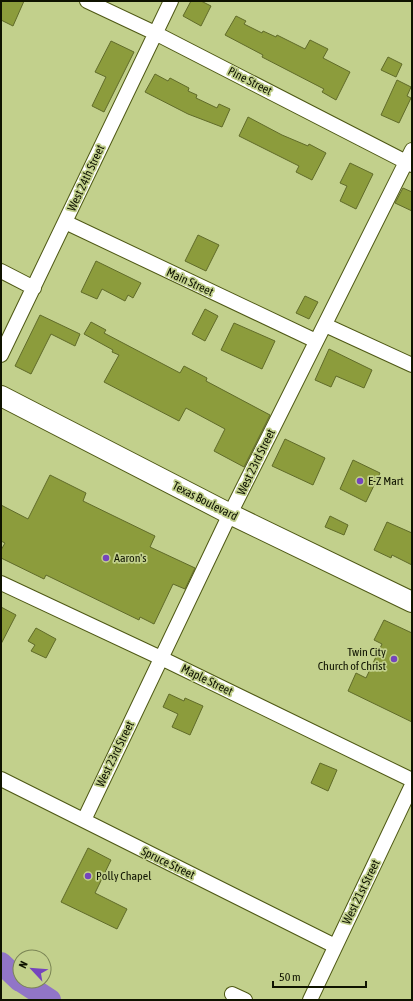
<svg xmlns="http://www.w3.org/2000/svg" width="413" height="1001" font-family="'Asap Condensed',sans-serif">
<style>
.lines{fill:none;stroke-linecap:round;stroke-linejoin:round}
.river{stroke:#9175c7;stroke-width:22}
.building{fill:#8c9c3c;stroke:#606b29}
.street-casing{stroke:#4e5814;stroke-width:16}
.secondary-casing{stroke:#4e5814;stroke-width:22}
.street{stroke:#fff;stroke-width:14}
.secondary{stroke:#fff;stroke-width:20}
.poi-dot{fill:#7545bd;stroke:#c2d08c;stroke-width:1.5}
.labels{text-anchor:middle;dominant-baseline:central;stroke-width:3.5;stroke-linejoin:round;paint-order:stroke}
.street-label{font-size:12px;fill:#0f1300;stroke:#c2d08c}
.poi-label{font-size:12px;fill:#0f1300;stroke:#c2d08c;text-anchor:start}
</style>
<rect width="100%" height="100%" fill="#c2d08c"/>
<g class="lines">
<!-- river -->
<path class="river" d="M 1,963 L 20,981
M 21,981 L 50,1000"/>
</g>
<!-- building -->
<path class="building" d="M 1,1 L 24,1 L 13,26 L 1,20 Z
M 191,1 L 201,1 L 211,6 L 201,26 L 183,16 Z
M 236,16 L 246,21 L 244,24 L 262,33 L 263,31 L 276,37 L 277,35 L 305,49 L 310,40 L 328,49 L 323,58 L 350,72 L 336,100 L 322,92 L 324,89 L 262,57 L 263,55 L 225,35 Z
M 111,41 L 134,52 L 104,112 L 92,106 L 106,77 L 95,72 Z
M 388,57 L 402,64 L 396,77 L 381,70 Z
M 155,74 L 168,81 L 170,78 L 189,88 L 188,91 L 197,95 L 196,98 L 217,108 L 219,104 L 230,109 L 222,127 L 188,114 L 145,92 Z
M 397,80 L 411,87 L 407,96 L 411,98 L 399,123 L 381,115 Z
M 248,117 L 282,135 L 308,146 L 309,144 L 326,153 L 312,180 L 296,172 L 299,166 L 239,136 Z
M 350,163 L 373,174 L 356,209 L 340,201 L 347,186 L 340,183 Z
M 403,188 L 412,192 L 412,211 L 395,203 Z
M 198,235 L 219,245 L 206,271 L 185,261 Z
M 96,261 L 141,283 L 133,298 L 128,295 L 125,301 L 102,289 L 97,299 L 81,292 Z
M 305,296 L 318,302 L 309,319 L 296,313 Z
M 205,309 L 218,316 L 205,341 L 192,334 Z
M 40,315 L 80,334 L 75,346 L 51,334 L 31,374 L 15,366 Z
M 91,322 L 106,330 L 104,333 L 180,373 L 184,366 L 207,378 L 206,381 L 270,415 L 244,467 L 214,451 L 225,429 L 186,408 L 179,421 L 104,382 L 119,355 L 112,352 L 113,350 L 84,334 Z
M 234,323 L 275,341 L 262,369 L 221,350 Z
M 329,349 L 372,370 L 364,388 L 336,376 L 331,387 L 315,380 Z
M 285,439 L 325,458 L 313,485 L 272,466 Z
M 353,460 L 380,473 L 366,502 L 340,489 Z
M 50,475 L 86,493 L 83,501 L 155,536 L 150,547 L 195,568 L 185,589 L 173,584 L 154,624 L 140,617 L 139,620 L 46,575 L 44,579 L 1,558 L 1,550 L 5,543 L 1,541 L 1,505 L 28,519 Z
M 330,516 L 348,525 L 344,535 L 325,527 Z
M 387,522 L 412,533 L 412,565 L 392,555 L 391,558 L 374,550 Z
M 1,607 L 16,615 L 1,644 Z
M 384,620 L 412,633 L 412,722 L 348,691 L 356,673 L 366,678 L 382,644 L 374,640 Z
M 36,628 L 56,639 L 46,658 L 31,651 L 35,645 L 28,641 Z
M 169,694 L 184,701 L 185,698 L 203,706 L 190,735 L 172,727 L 178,714 L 163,707 Z
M 320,763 L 337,770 L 328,791 L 311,783 Z
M 88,848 L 111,860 L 95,893 L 127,909 L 117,929 L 61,902 Z"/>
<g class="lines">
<defs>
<path id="street" d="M 87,1 L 155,33 L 412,165
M 65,222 L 316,341
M 1,271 L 34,288
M 325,325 L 412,365
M 1,355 L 171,1
M 1,583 L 161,658 L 412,780
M 1,779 L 335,946
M 84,820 L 230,514 L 412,150
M 232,994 L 245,1000
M 310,1000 L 412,785"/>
<path id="secondary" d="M 1,396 L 230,514 L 412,602"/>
</defs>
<!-- street casing -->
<use href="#street" class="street-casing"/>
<!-- secondary casing -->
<use href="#secondary" class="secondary-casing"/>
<!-- street -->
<use href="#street" class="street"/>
<!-- secondary -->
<use href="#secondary" class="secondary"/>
</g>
<!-- markers -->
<g class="poi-dot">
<circle cx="360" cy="481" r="4"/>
<circle cx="106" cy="558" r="4"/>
<circle cx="394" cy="659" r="4"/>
<circle cx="88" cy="876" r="4"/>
</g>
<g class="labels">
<!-- street labels -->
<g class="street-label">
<text transform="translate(250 81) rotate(27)">Pine Street</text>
<text transform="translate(86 178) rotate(-65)">West 24th Street</text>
<text transform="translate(190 282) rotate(25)">Main Street</text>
<text transform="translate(256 462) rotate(-64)">West 23rd Street</text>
<text transform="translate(205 501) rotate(27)">Texas Boulevard</text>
<text transform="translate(207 680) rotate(26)">Maple Street</text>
<text transform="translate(115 754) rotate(-64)">West 23rd Street</text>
<text transform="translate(168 863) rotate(26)">Spruce Street</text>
<text transform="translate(361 892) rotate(-64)">West 21st Street</text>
</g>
<!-- poi labels -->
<g class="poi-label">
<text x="368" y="481">E-Z Mart</text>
<text x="114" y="558">Aaron's</text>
<text x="386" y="652" text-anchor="end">Twin City<tspan x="386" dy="14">Church of Christ</tspan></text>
<text x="96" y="876">Polly Chapel</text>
</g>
</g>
<!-- border -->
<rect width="413" height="1001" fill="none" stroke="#0f1300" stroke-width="4"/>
<!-- north arrow -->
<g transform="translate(32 969) rotate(296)"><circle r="19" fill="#c2d08c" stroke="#7a8454"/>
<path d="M0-3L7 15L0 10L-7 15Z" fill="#7545bd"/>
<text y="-6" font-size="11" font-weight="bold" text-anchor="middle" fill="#0f1300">N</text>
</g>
<!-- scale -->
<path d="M273 981v6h93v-6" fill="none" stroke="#0f1300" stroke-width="2"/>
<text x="279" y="981" font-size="12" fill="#0f1300" stroke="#c2d08c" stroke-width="3" paint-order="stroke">50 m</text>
</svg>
